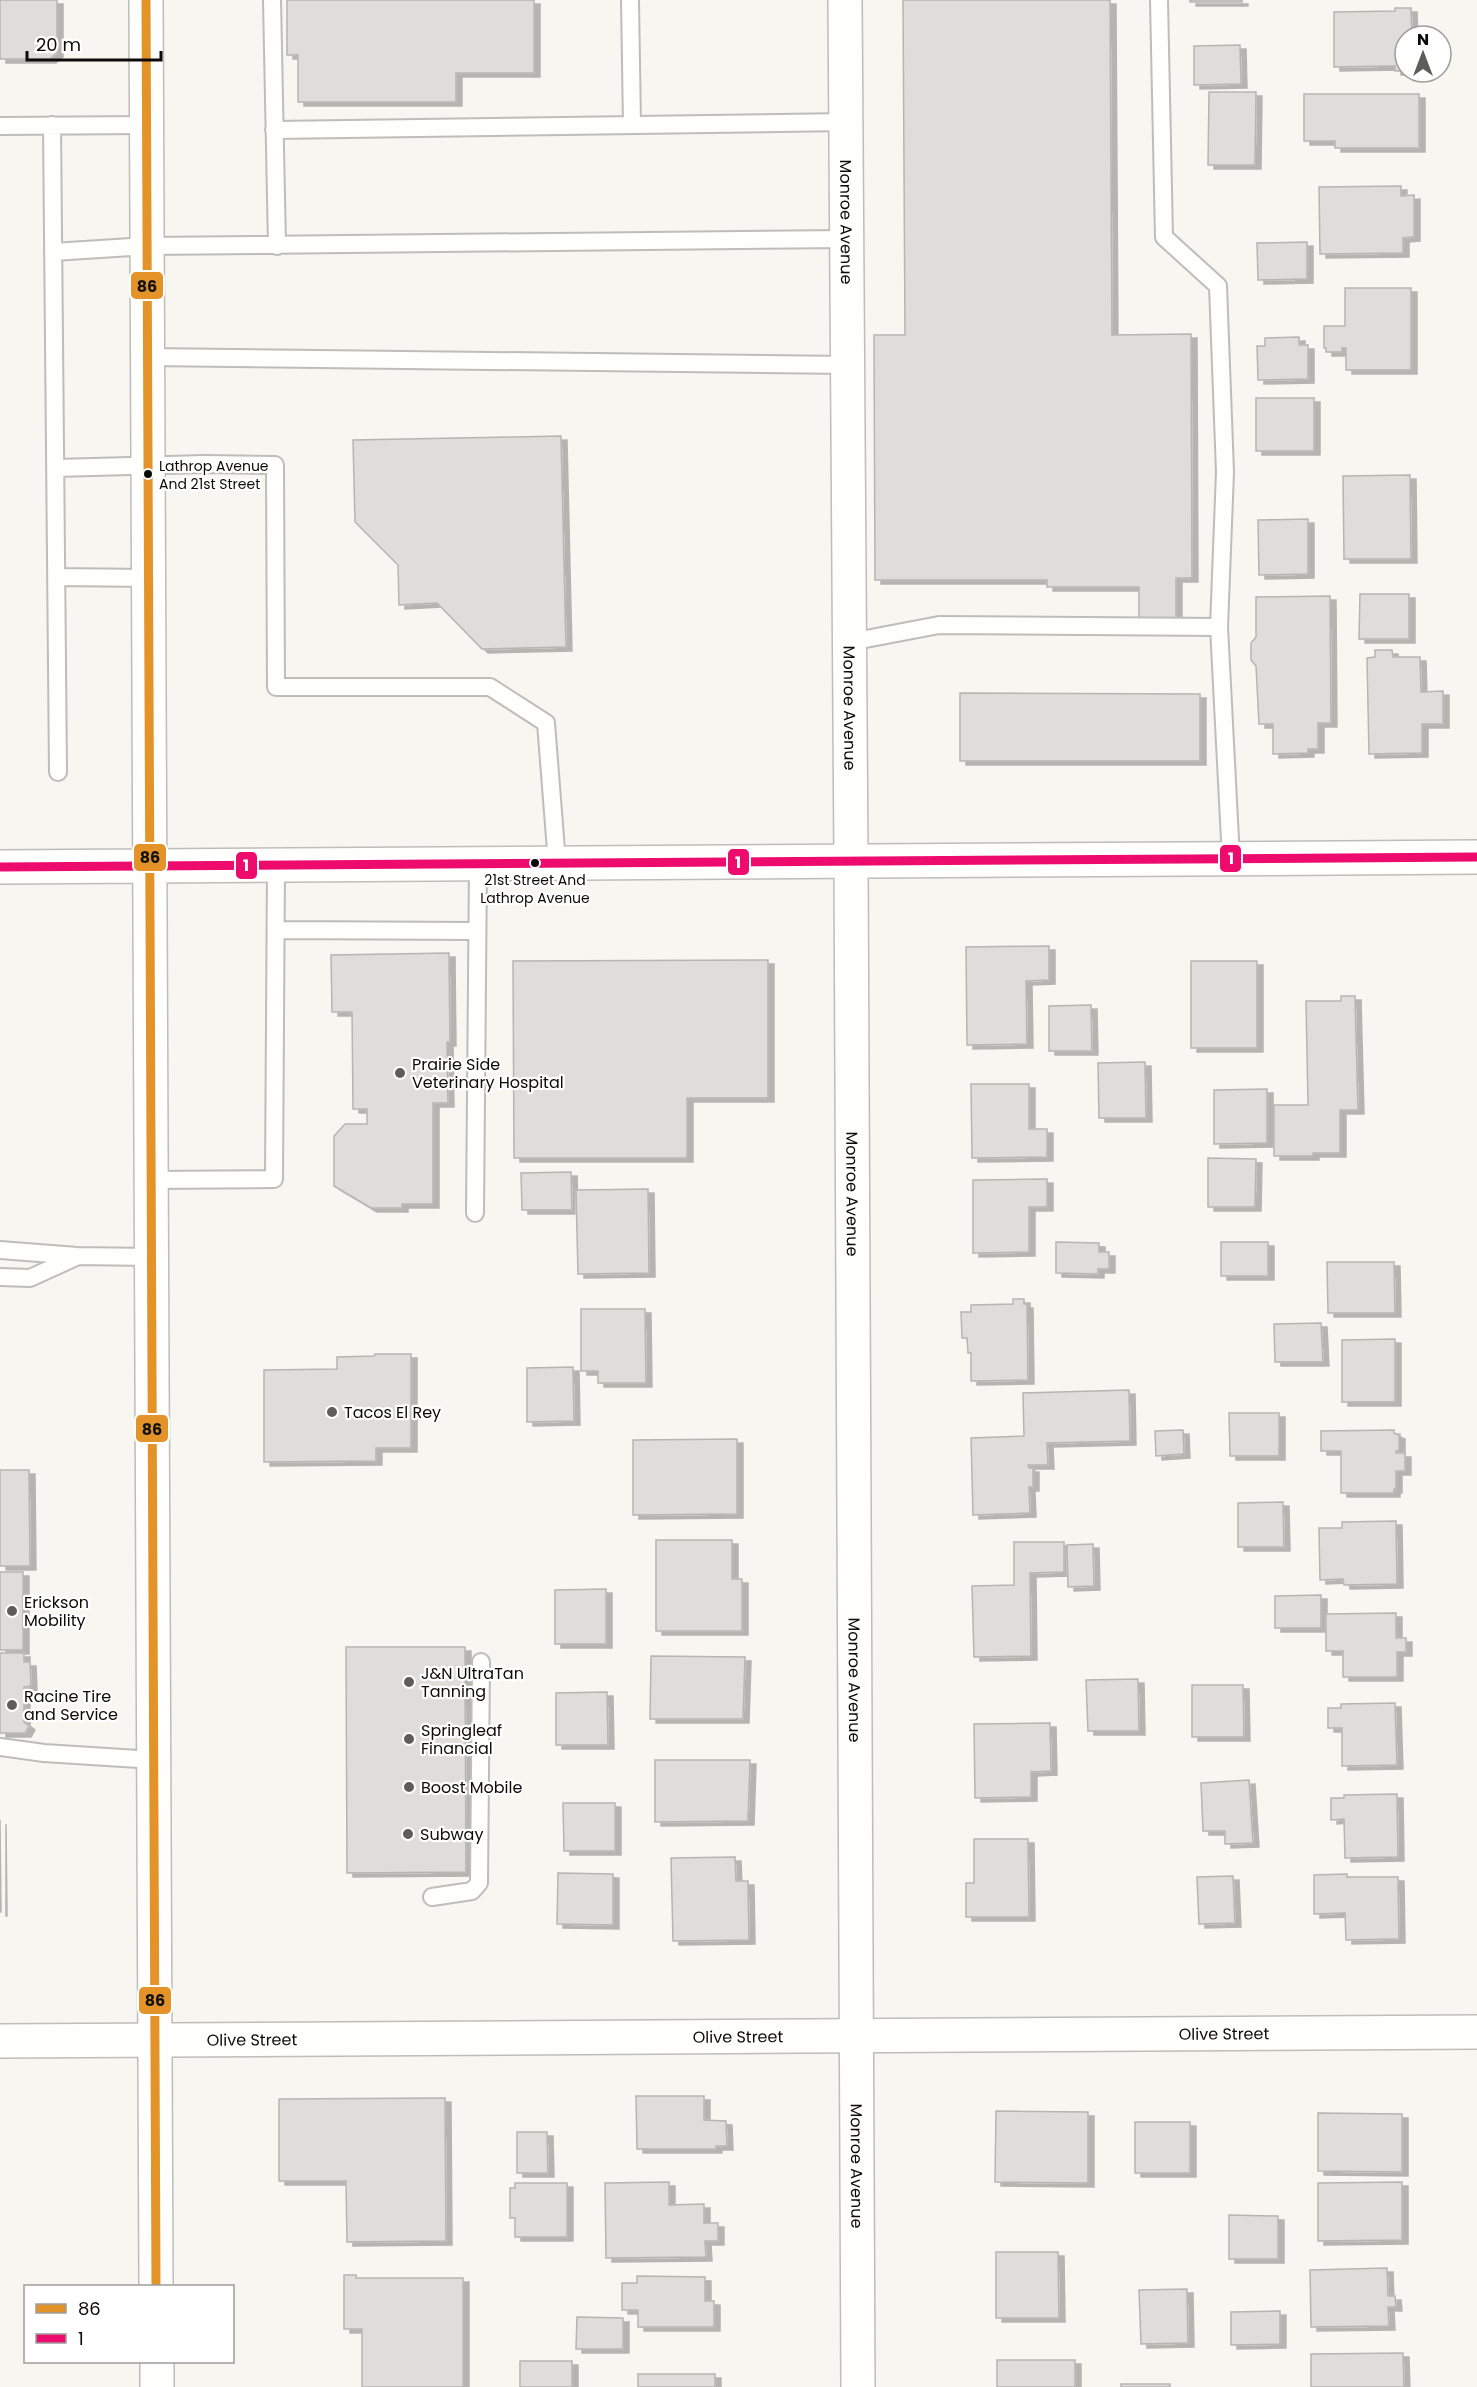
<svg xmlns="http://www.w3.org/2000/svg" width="1477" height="2387" font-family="Poppins,sans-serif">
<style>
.building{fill:#deddd9;stroke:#b6b5b1;stroke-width:1.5;filter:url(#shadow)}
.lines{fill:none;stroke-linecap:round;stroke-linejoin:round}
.service-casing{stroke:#bebdb9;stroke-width:20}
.minor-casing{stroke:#bebdb9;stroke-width:36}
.tertiary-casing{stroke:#bebdb9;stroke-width:36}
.service{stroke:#fefefd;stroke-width:16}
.minor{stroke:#fefefd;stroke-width:33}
.tertiary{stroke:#fefefd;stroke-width:33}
.bus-1-casing{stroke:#fff;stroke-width:14}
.bus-2-casing{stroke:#fff;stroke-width:14}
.bus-1{stroke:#e39328;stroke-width:9}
.bus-2{stroke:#ed0b6d;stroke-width:9}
.bus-dot{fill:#0c0b09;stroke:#fff;stroke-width:2}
.poi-dot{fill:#5e5d5a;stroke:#fff;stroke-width:2}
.labels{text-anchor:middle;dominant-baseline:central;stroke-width:4.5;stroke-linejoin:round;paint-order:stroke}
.bus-label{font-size:14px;fill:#0c0b09;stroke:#fff;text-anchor:start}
.street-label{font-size:16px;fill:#0c0b09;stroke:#fff}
.poi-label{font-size:16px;fill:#0c0b09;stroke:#fff;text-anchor:start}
.line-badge{stroke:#fff;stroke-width:2}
.badge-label{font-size:16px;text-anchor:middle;font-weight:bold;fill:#fff}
.pale-badge-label{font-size:16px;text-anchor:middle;font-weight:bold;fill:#111}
</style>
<defs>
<filter id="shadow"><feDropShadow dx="6" dy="4" stdDeviation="0" flood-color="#0004"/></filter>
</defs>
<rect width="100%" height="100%" fill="#f7f6f1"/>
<!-- building -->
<path class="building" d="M 0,0 L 57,0 L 57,53 L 50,59 L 0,59 Z
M 287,0 L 534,0 L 534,73 L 456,73 L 456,102 L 298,102 L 298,55 L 287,55 Z
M 903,0 L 1110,0 L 1112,335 L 1191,334 L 1192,578 L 1176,578 L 1176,621 L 1139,621 L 1139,587 L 1047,587 L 1047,580 L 875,580 L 874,335 L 905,335 Z
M 1190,0 L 1242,0 L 1242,2 L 1190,2 Z
M 1395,8 L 1411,8 L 1412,36 L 1405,36 L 1405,71 L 1395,71 L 1395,66 L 1334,67 L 1334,12 L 1395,11 Z
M 1240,45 L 1241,84 L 1194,85 L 1194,46 Z
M 1209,92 L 1256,92 L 1255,165 L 1208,165 Z
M 1304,94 L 1419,94 L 1419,148 L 1335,148 L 1335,141 L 1304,141 Z
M 1401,186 L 1401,196 L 1414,195 L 1414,237 L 1403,238 L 1403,253 L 1320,254 L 1319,187 Z
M 1307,242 L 1307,279 L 1258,280 L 1257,243 Z
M 1345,288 L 1411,288 L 1411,370 L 1346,370 L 1346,348 L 1342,348 L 1342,352 L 1326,352 L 1326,348 L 1324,348 L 1324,326 L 1345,326 Z
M 1299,337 L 1299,345 L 1308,345 L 1308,379 L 1258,380 L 1257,346 L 1265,346 L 1265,338 Z
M 1256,398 L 1314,398 L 1314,451 L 1256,451 Z
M 561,436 L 566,647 L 482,649 L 437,603 L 399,605 L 398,565 L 355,522 L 353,440 Z
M 1410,475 L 1411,559 L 1344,559 L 1343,476 Z
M 1308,519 L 1308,574 L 1259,575 L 1258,520 Z
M 1360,594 L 1409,594 L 1409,639 L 1359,639 Z
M 1330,596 L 1331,723 L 1318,723 L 1318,749 L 1308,749 L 1308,753 L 1273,754 L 1273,724 L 1259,724 L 1256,666 L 1251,660 L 1251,643 L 1256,637 L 1256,597 Z
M 1375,650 L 1392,650 L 1393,657 L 1420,657 L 1421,692 L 1443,691 L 1443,724 L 1422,724 L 1422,753 L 1369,754 L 1367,658 L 1375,657 Z
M 960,693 L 1200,694 L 1200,761 L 960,761 Z
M 1049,946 L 1049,980 L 1026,981 L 1027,1044 L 967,1045 L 966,947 Z
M 449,953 L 450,1042 L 447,1042 L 448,1103 L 433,1103 L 433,1204 L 402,1204 L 402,1208 L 371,1208 L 334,1186 L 334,1136 L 345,1124 L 367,1124 L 367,1109 L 353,1109 L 352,1012 L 332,1012 L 331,955 Z
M 768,960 L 768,1098 L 687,1098 L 687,1158 L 514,1158 L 513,961 Z
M 1191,961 L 1257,961 L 1257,1048 L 1191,1048 Z
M 1341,996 L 1355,996 L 1358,1110 L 1340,1110 L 1340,1153 L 1313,1153 L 1313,1156 L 1274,1156 L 1274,1105 L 1308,1105 L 1306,1001 L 1341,1001 Z
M 1091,1005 L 1092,1051 L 1049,1051 L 1049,1006 Z
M 1145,1062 L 1146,1118 L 1099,1118 L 1098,1063 Z
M 971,1084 L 1029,1084 L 1029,1129 L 1047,1129 L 1047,1157 L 972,1158 Z
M 1267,1089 L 1267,1143 L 1214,1144 L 1214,1090 Z
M 1208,1158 L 1256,1159 L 1255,1207 L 1208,1207 Z
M 571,1172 L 572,1210 L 522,1210 L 521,1173 Z
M 1047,1179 L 1047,1207 L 1029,1207 L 1029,1252 L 973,1253 L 973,1180 Z
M 648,1189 L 649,1273 L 578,1274 L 576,1190 Z
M 1056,1242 L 1099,1243 L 1099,1252 L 1109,1252 L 1109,1269 L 1098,1269 L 1098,1274 L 1056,1273 Z
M 1221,1242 L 1268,1242 L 1268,1276 L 1221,1276 Z
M 1327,1262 L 1394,1262 L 1395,1313 L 1328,1313 Z
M 1013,1299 L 1024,1299 L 1024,1304 L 1027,1304 L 1028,1380 L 971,1381 L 971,1353 L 968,1353 L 967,1338 L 962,1338 L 961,1312 L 971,1312 L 971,1305 L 1013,1304 Z
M 581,1309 L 645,1309 L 646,1383 L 598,1383 L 598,1371 L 581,1371 Z
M 1321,1323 L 1323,1362 L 1275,1362 L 1274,1324 Z
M 1395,1339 L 1395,1402 L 1342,1402 L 1342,1340 Z
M 375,1354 L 411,1354 L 411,1448 L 376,1448 L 376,1461 L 264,1462 L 264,1370 L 337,1369 L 337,1357 L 374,1356 Z
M 573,1367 L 574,1421 L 527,1422 L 527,1368 Z
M 1129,1390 L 1130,1441 L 1047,1443 L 1048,1465 L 1028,1465 L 1029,1468 L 1033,1468 L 1033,1487 L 1029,1487 L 1030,1513 L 973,1515 L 971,1438 L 1024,1436 L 1023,1393 Z
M 1229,1413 L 1279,1413 L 1279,1456 L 1230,1456 Z
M 1183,1430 L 1184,1454 L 1156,1456 L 1155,1431 Z
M 1394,1430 L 1394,1433 L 1399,1435 L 1399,1451 L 1396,1451 L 1396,1453 L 1405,1453 L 1405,1471 L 1396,1471 L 1396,1489 L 1394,1489 L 1394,1493 L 1341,1493 L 1341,1451 L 1321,1451 L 1321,1431 Z
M 737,1439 L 737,1514 L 633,1515 L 633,1440 Z
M 0,1470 L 29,1470 L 30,1566 L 0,1566 Z
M 1283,1502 L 1284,1547 L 1238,1547 L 1238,1503 Z
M 1396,1521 L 1397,1584 L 1344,1585 L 1343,1579 L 1320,1580 L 1319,1528 L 1342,1528 L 1342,1522 Z
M 656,1540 L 732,1540 L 732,1579 L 742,1579 L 742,1631 L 656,1631 Z
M 1014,1542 L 1064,1542 L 1064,1572 L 1030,1573 L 1031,1656 L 974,1657 L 972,1586 L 1014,1585 Z
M 1093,1544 L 1094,1586 L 1068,1587 L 1067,1545 Z
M 0,1572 L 23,1572 L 23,1650 L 0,1650 Z
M 606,1589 L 606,1644 L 555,1644 L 555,1590 Z
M 1321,1595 L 1321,1628 L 1275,1628 L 1275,1596 Z
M 1396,1613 L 1396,1638 L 1406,1638 L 1406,1652 L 1397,1652 L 1397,1677 L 1343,1677 L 1343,1651 L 1326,1651 L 1326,1614 Z
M 346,1647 L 465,1647 L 466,1872 L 347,1873 Z
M 0,1653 L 24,1653 L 24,1662 L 30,1662 L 31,1686 L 24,1687 L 24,1722 L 29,1726 L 25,1733 L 0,1733 Z
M 651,1656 L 745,1657 L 743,1719 L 650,1719 Z
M 1138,1679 L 1139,1731 L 1088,1731 L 1086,1680 Z
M 1192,1685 L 1243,1685 L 1244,1737 L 1192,1737 Z
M 607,1692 L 608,1745 L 556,1745 L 556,1693 Z
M 1395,1703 L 1397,1765 L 1342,1766 L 1342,1728 L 1328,1728 L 1328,1708 L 1341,1708 L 1341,1704 Z
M 1050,1723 L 1051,1771 L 1031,1772 L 1031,1797 L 975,1798 L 974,1724 Z
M 655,1760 L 750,1760 L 748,1821 L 655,1822 Z
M 1249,1780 L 1253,1843 L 1225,1844 L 1225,1831 L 1203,1831 L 1201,1783 Z
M 1397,1794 L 1398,1857 L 1345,1858 L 1344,1819 L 1331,1820 L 1331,1798 L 1344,1798 L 1344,1795 Z
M 563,1803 L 615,1803 L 615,1851 L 564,1851 Z
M 0,1820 L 1,1912 L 0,1912 Z
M 974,1839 L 1028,1839 L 1029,1917 L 966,1917 L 966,1883 L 974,1883 Z
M 735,1857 L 736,1881 L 748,1881 L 749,1940 L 673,1941 L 671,1858 Z
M 558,1873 L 613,1874 L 613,1925 L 557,1924 Z
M 1347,1874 L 1347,1877 L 1398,1877 L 1399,1939 L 1346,1940 L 1345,1913 L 1314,1914 L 1314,1875 Z
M 1233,1876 L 1235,1923 L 1199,1924 L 1197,1877 Z
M 636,2096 L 704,2096 L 704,2120 L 726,2121 L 727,2146 L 716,2146 L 716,2149 L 637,2149 Z
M 445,2098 L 446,2241 L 347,2242 L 346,2181 L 279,2181 L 279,2099 Z
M 996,2111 L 1088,2112 L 1088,2183 L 995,2182 Z
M 1318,2113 L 1402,2114 L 1402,2172 L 1318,2171 Z
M 1135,2122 L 1190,2122 L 1190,2173 L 1135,2173 Z
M 517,2132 L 547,2132 L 548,2173 L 517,2173 Z
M 669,2182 L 669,2205 L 704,2204 L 704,2223 L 718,2223 L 718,2241 L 705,2241 L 706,2257 L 606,2258 L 605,2183 Z
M 1402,2182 L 1402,2240 L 1318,2241 L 1318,2183 Z
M 515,2183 L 567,2183 L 567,2237 L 515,2237 L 515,2218 L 510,2218 L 510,2188 L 515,2188 Z
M 1229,2215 L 1278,2216 L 1278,2259 L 1229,2259 Z
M 996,2252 L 1058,2252 L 1059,2318 L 996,2318 Z
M 1387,2268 L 1388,2296 L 1395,2296 L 1396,2307 L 1388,2307 L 1389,2326 L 1311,2327 L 1310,2270 Z
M 344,2275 L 356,2275 L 356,2278 L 463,2278 L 463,2387 L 362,2387 L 362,2329 L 344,2329 Z
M 637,2276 L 705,2277 L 705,2301 L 714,2301 L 714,2327 L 638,2327 L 638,2310 L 622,2310 L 622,2283 L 637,2283 Z
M 1187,2289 L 1188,2343 L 1141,2344 L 1139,2290 Z
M 1280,2311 L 1280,2344 L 1231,2345 L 1231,2312 Z
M 577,2317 L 623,2318 L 623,2349 L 576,2349 Z
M 1403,2353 L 1404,2387 L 1311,2387 L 1311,2354 Z
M 997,2360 L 1075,2360 L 1075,2387 L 997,2387 Z
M 520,2361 L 572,2361 L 572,2387 L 520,2387 Z
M 638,2374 L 715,2374 L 715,2387 L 638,2387 Z
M 1121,2384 L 1170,2384 L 1170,2387 L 1121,2387 Z"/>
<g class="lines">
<defs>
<path id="service" d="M 272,0 L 277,246
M 630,0 L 632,125
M 1159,0 L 1164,237 L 1218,286 L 1225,472 L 1219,627
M 52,125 L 58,772
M 0,126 L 146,125
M 274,130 L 846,122
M 53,252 L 147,246 L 847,239
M 147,357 L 848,365
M 56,468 L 204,464 L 275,465 L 276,687 L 490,687 L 546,723 L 557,863
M 57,577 L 150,578
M 850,642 L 939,625 L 1219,627 L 1231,859
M 276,930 L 476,931
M 151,1180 L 274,1179 L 276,865
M 475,1213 L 478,864
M 0,1250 L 77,1256 L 152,1257
M 0,1277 L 30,1278 L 76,1257
M 0,1747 L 44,1753 L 154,1760
M 432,1897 L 472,1891 L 479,1883 L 481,1662"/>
<g id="minor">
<path id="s1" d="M 845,0 L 851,861 L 858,2387"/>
<path id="s2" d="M 0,2041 L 1477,2032"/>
</g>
<path id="tertiary" d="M 146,0 L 156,2286
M 0,867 L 1477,857
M 157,2362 L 157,2387"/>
</defs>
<!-- service casing -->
<use href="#service" class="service-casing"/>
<!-- minor casing -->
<use href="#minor" class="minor-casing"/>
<!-- tertiary casing -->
<use href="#tertiary" class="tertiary-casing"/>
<!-- service -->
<use href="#service" class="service"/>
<!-- minor -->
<use href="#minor" class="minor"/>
<!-- tertiary -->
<use href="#tertiary" class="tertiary"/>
<defs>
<path id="bus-1" d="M 146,0 L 156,2286"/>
<path id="bus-2" d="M 0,867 L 1477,857"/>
</defs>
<!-- bus-1 casing -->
<use href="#bus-1" class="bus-1-casing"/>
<!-- bus-2 casing -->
<use href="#bus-2" class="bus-2-casing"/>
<!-- bus-1 -->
<use href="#bus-1" class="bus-1"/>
<!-- bus-2 -->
<use href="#bus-2" class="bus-2"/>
</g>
<!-- markers -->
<g class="bus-dot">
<circle cx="148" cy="474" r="5"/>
<circle cx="535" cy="863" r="5"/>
</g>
<g class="poi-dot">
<circle cx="400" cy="1073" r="6"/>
<circle cx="332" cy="1412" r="6"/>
<circle cx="12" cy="1611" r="6"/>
<circle cx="409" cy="1682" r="6"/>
<circle cx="12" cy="1705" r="6"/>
<circle cx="409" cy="1739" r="6"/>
<circle cx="409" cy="1787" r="6"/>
<circle cx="408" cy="1834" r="6"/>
</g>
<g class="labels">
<!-- bus labels -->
<g class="bus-label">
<text x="159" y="466">Lathrop Avenue<tspan x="159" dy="18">And 21st Street</tspan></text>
<text x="535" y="880" text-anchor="middle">21st Street And<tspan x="535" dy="18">Lathrop Avenue</tspan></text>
</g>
<!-- street labels -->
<g class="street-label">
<text stroke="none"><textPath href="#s1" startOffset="222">Monroe Avenue</textPath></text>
<text stroke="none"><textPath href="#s1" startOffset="708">Monroe Avenue</textPath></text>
<text stroke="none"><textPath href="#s1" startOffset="1194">Monroe Avenue</textPath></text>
<text stroke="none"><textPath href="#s1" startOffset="1680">Monroe Avenue</textPath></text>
<text stroke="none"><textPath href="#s2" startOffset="1224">Olive Street</textPath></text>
<text stroke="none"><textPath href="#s2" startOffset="738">Olive Street</textPath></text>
<text stroke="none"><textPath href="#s2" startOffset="252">Olive Street</textPath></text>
<text stroke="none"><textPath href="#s1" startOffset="2166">Monroe Avenue</textPath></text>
</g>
<!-- poi labels -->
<g class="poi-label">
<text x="412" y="1064">Prairie Side<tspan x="412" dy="18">Veterinary Hospital</tspan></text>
<text x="344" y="1412">Tacos El Rey</text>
<text x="24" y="1602">Erickson<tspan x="24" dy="18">Mobility</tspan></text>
<text x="421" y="1673">J&amp;N UltraTan<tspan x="421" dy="18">Tanning</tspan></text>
<text x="24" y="1696">Racine Tire<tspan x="24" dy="18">and Service</tspan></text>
<text x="421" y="1730">Springleaf<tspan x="421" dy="18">Financial</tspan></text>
<text x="421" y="1787">Boost Mobile</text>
<text x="420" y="1834">Subway</text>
</g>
</g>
<g class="line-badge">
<rect x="130" y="271" width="34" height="29" rx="6" fill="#e39328"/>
<rect x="133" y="843" width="34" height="29" rx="6" fill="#e39328"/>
<rect x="1219" y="844" width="23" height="29" rx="6" fill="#ed0b6d"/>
<rect x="727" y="848" width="23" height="28" rx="6" fill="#ed0b6d"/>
<rect x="235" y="851" width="23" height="29" rx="6" fill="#ed0b6d"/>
<rect x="135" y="1414" width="34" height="29" rx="6" fill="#e39328"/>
<rect x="138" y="1986" width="34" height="29" rx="6" fill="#e39328"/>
</g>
<g class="badge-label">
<text x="1231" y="864">1</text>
<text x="738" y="868">1</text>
<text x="246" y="871">1</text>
</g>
<g class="pale-badge-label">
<text x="147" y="292">86</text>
<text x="150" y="863">86</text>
<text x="152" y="1435">86</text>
<text x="155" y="2006">86</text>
</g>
<!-- legend -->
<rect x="24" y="2285" width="210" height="78" fill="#ffffff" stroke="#9e9d9d" stroke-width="1.5"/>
<rect x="36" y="2304" width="30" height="9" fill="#e39328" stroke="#9e9d9d" stroke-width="1.5"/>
<text x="78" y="2315" font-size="18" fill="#0c0b09">86</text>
<rect x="36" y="2334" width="30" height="9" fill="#ed0b6d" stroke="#9e9d9d" stroke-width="1.5"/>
<text x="78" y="2345" font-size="18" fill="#0c0b09">1</text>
<!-- north arrow -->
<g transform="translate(1423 54)"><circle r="28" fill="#ffffff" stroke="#9e9d9d" stroke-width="1.5"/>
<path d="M0-4.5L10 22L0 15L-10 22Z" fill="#5e5d5a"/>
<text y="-9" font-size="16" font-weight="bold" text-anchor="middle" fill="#0c0b09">N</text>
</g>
<!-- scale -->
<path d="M27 51v9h134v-9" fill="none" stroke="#0c0b09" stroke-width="3"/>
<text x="36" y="51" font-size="18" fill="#0c0b09" stroke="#ffffff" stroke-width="4.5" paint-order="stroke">20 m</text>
</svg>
